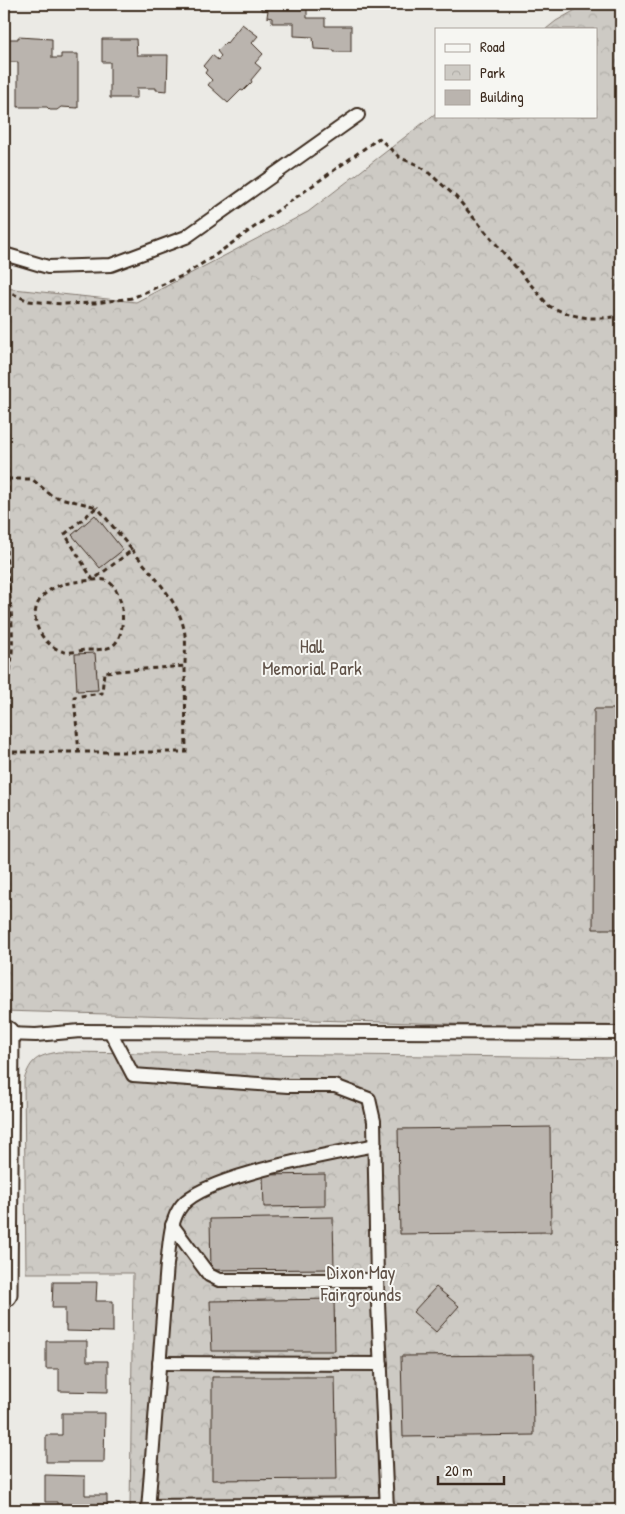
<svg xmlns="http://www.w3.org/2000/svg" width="625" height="1514" font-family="'Patrick Hand',sans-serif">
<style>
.park{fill:url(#park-crowns);stroke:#847a71}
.building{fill:#bab4ae;stroke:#3b2a1e}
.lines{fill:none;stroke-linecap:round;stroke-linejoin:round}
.lane-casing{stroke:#3b2a1e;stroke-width:16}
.street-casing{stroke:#3b2a1e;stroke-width:29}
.path{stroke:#3b2a1e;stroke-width:3;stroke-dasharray:5 4;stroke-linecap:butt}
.lane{stroke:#f6f6f2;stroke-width:12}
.street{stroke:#f6f6f2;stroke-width:25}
.labels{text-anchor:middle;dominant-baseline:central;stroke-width:4;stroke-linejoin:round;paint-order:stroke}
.park-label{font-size:19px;fill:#605248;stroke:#f6f6f2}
</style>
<defs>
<pattern id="park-crowns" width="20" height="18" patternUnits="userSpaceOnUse" patternTransform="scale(1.25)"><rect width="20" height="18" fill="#cdcac4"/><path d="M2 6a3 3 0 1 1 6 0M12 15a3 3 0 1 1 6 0" fill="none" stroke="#b1aea8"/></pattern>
</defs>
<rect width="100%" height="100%" fill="#ebeae5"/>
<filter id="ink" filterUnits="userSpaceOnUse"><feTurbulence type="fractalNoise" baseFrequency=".02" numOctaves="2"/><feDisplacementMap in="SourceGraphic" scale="10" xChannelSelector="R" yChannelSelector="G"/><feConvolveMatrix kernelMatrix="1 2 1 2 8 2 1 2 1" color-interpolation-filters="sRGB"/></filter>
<g filter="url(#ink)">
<g class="park">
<polygon points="586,4 621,4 621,1029 4,1011 4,288 136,302 308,212 436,113 436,116 596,116 596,29 546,29 556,21"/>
<path d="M58 1052 621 1058V1510H130L133 1273H26L24 1080C31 1059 37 1056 58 1052Z"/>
</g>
<g class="building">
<polygon points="261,4 307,4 307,18 325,18 325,26 351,26 351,52 334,52 334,50 314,49 313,37 294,36 294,23 272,23 272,18 267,17 268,10 261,10"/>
<polygon points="242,24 258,36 252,43 263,54 255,63 261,68 251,80 252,82 243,91 241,90 228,103 208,85 212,80 205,73 207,70 203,66 212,55 218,60 221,56 217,51 226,42 227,43"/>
<polygon points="18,37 52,39 52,58 61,58 61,54 78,54 78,108 61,107 57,110 50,110 47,107 18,107 18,62 7,62 7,39 18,39"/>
<polygon points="102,39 136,39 137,55 168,55 167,91 156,90 156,88 137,88 137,98 110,98 110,62 102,62"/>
<polygon points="95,515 123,550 100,568 72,535"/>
<polygon points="95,653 98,690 77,691 75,654"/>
<polygon points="594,709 621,709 621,929 593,929"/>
<polygon points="550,1127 551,1232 400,1234 398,1129"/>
<polygon points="325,1174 325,1206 264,1207 263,1175"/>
<polygon points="333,1217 334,1269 211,1270 210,1219"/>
<polygon points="53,1282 97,1282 96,1301 113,1301 113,1332 66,1331 66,1325 65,1325 65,1308 52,1308"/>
<polygon points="436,1287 459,1306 436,1332 413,1312"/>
<polygon points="334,1299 335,1351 212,1351 210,1301"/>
<polygon points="46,1341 87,1341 87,1361 108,1361 108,1392 59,1391 59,1369 46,1369"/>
<polygon points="533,1355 534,1435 403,1437 401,1356"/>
<polygon points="212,1377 335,1377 337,1479 212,1480"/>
<polygon points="62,1413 105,1413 104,1462 46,1462 46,1435 62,1435"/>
<polygon points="45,1475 85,1476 85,1495 107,1495 107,1510 57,1510 57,1502 45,1502"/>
</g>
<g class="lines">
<defs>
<g id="lane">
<polyline points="4,254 48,267 111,265 186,237 358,115"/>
<polyline points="110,1031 133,1075 288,1086 335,1086 369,1099 374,1121 377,1280 387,1510"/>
<polyline points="6,1034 36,1035 80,1031 621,1033"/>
<polyline points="172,1225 209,1275 219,1280 377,1280"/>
<polyline points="159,1363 381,1364"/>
<polyline points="148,1506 387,1504"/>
<path d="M148 1510 167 1264C170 1245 169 1221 182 1205 206 1175 334 1154 375 1145"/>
</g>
<polyline id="street" points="4,1034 6,1034 4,1294"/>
</defs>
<use href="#lane" class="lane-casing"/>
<use href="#street" class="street-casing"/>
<g class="path">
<path d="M4 290 29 301 62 304 95 303 132 298 184 275 214 256 379 138 400 158 416 164 429 173 456 197 549 306C577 319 591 320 621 316"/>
<polyline points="4,305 4,319"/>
<path d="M4 451C12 472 6 522 6 546 7 592 21 650 4 693"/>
<path d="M7 479H32L52 496 97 507 65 534 93 580C77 582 58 582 46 593 23 612 40 646 65 652 71 653 79 651 84 650 93 650 103 650 111 647 129 637 125 586 105 580 102 579 96 580 93 580L132 550 97 507"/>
<polyline points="4,752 186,752 185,666"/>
<path d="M79 753 74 697 102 693 104 672 185 666C185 656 186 645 185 635 181 602 152 575 132 550"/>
</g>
<use href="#lane" class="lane"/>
<use href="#street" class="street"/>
</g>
</g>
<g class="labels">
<g class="park-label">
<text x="312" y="646">Hall<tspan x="312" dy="22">Memorial Park</tspan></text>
<text x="361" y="1272">Dixon May<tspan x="361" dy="22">Fairgrounds</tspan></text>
</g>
</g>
<rect width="625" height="1514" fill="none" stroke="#f6f6f2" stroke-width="20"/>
<rect x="10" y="10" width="605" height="1494" fill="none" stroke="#3b2a1e" stroke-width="2" filter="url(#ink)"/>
<rect x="435" y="28" width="162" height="90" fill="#f6f6f2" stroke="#aba49d"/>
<rect x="445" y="44" width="25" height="8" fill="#f6f6f2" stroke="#aba49d"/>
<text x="480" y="52" font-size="15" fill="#3b2a1e">Road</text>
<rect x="445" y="65" width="25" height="15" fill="url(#park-crowns)" stroke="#aba49d"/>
<text x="480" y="78" font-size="15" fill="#3b2a1e">Park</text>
<rect x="445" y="90" width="25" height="15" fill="#bab4ae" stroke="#aba49d"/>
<text x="480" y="102" font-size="15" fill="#3b2a1e">Building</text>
<path d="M438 1476v8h66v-8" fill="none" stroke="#3b2a1e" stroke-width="2.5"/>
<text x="445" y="1476" font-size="15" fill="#3b2a1e" stroke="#f6f6f2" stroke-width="4" paint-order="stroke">20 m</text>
</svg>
